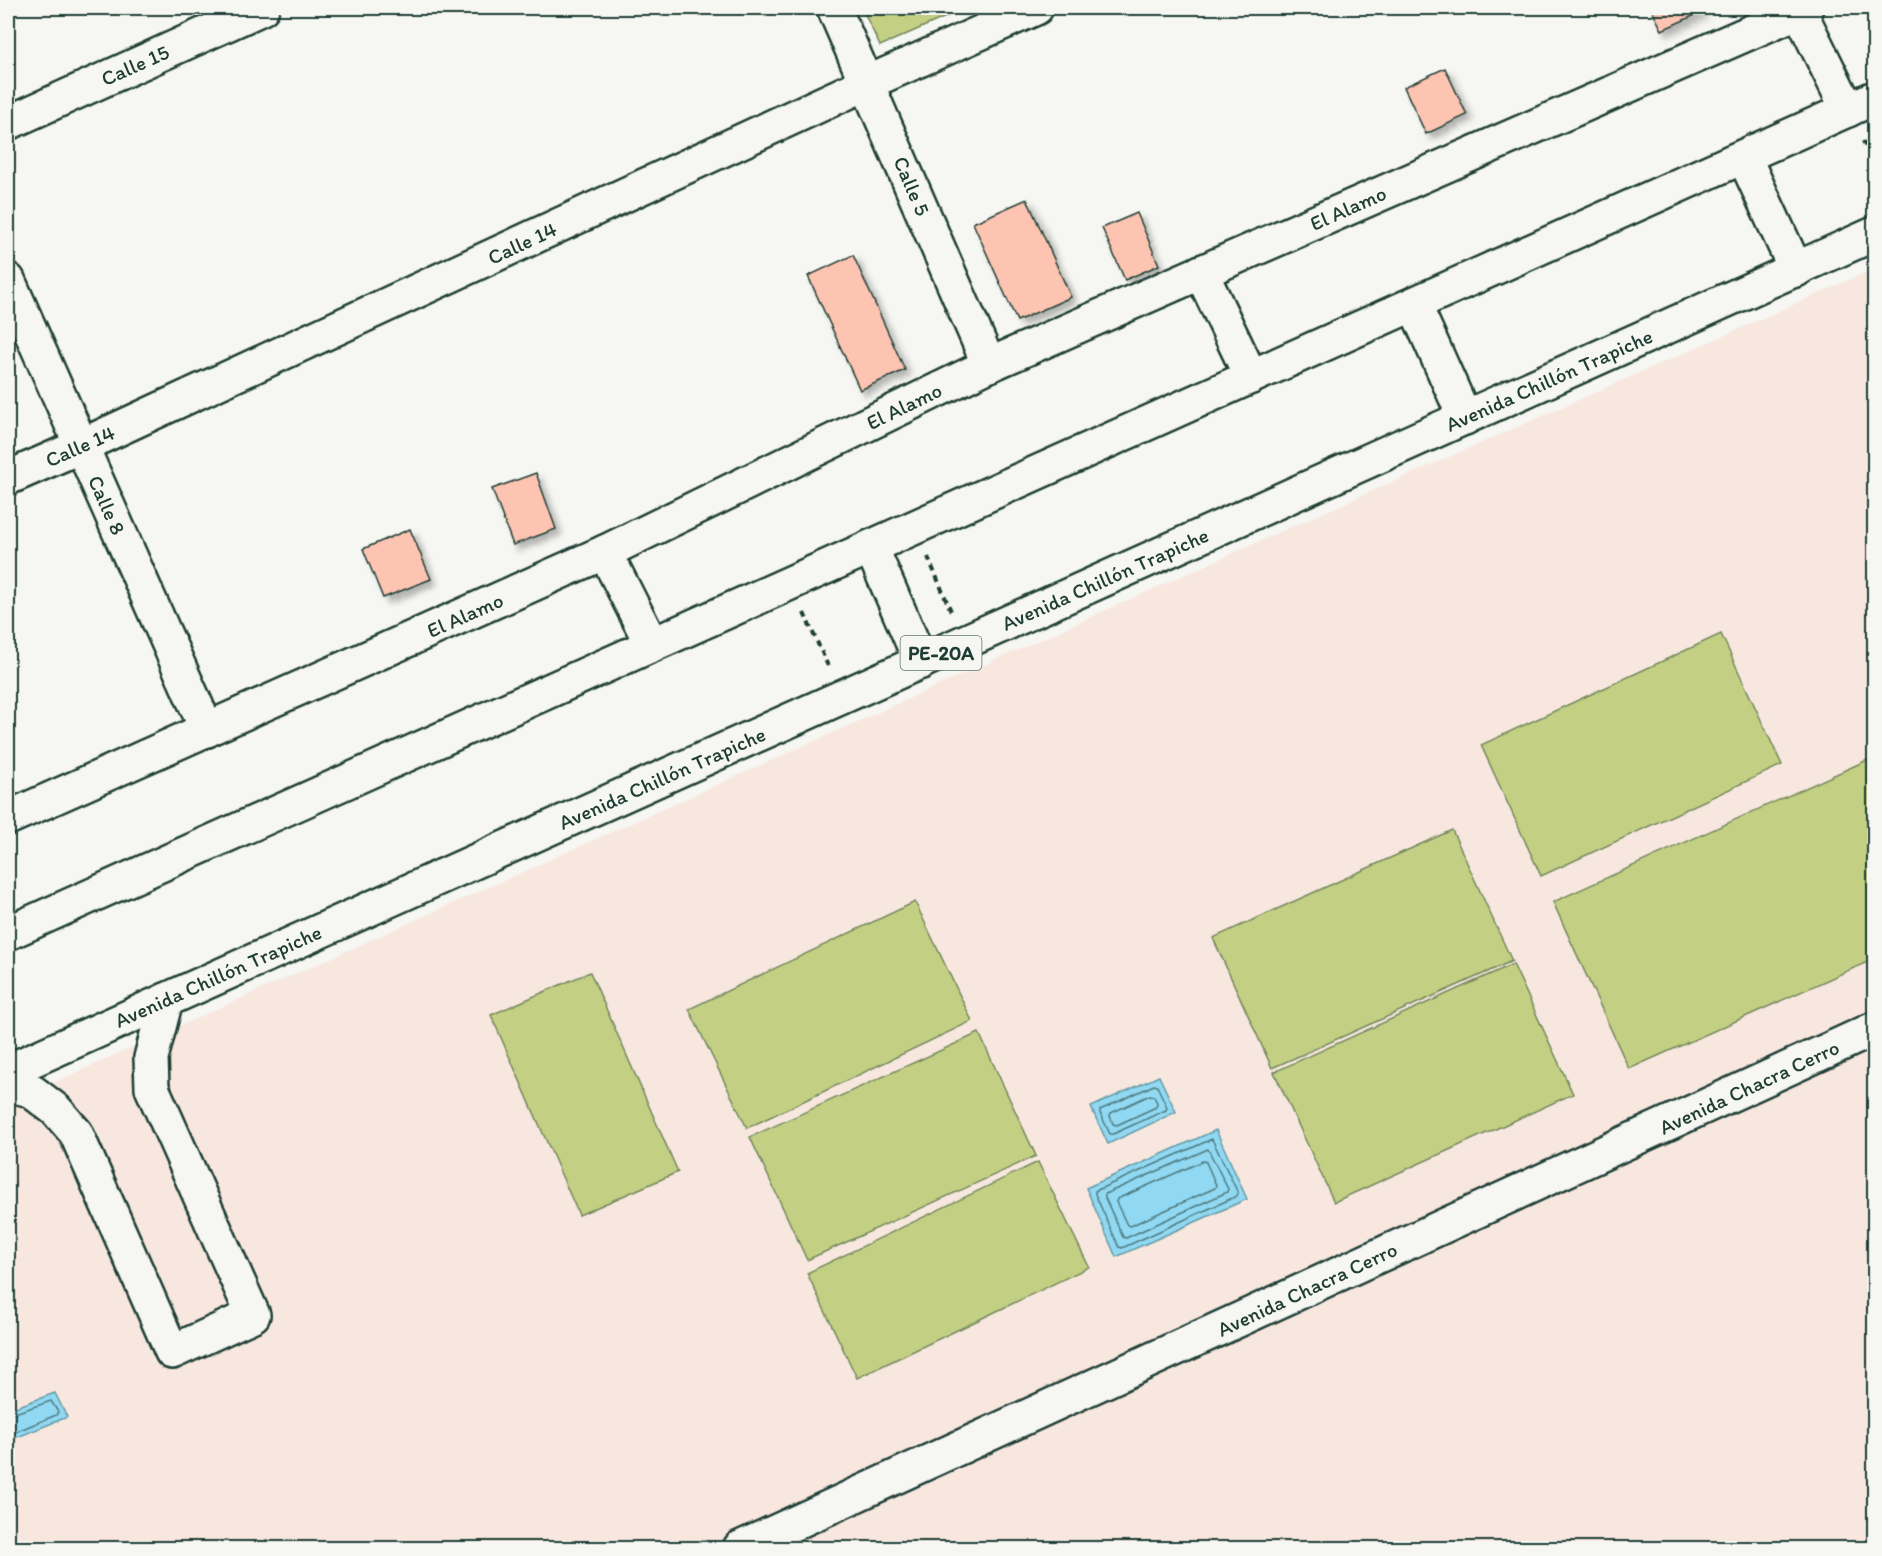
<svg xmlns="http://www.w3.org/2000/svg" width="1882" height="1556" font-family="Itim,sans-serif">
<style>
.built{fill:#f8e7de}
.green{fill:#c3d084;stroke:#71865c;stroke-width:1.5}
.water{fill:#91d8f2;stroke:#639aa6;stroke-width:1.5}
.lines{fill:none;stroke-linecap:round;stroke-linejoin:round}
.shore{stroke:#4d7b80;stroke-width:1.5}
.building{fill:#fdc4b1;stroke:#1f3d34;stroke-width:1.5;filter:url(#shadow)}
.minor-casing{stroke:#1f3d34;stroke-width:38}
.major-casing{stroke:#1f3d34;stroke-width:38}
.path{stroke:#1f3d34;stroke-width:4;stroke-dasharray:6 4.5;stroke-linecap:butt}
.minor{stroke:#f6f6f2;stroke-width:33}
.major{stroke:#f6f6f2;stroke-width:33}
.labels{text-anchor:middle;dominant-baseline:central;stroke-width:6;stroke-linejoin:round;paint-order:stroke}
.shield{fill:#f6f6f2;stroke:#60746d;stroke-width:1.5}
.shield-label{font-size:20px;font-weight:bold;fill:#1f3d34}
.street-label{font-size:21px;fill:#1f3d34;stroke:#f6f6f2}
</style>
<defs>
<filter id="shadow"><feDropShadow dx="5.5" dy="5.5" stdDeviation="3" flood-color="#0004"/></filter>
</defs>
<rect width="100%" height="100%" fill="#f6f6f2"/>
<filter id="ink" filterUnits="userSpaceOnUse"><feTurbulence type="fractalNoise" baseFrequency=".0167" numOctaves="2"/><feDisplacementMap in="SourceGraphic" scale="12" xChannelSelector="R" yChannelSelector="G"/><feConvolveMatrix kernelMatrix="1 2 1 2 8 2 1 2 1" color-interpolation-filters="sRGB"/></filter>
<g filter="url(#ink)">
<polygon class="built" points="1874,269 1874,1548 8,1548 8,1103 1300,523"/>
<g class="green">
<polygon points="862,8 966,8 880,46"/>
<polygon points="1721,634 1782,765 1541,876 1481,745"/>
<polygon points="1874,757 1874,959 1629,1069 1553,902"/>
<polygon points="1452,830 1512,961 1272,1068 1213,938"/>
<polygon points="915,902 972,1021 747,1128 689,1009"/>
<polygon points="1513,964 1573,1094 1334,1202 1274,1072"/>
<polygon points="590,972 678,1172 579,1215 491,1015"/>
<polygon points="979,1033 1036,1156 807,1260 750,1137"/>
<polygon points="1038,1162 1089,1267 857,1378 807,1273"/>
</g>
<g class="water">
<polygon points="1159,1076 1176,1112 1108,1144 1091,1107"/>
<polygon points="1216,1130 1247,1199 1116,1257 1086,1188"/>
<polygon points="55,1393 67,1417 8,1441 8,1405 10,1409"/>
</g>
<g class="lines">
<g class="shore">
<polygon points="1154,1085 1157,1086 1167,1107 1166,1110 1113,1134 1110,1134 1100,1113 1100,1110"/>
<polygon points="1150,1095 1154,1096 1157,1103 1156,1107 1117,1125 1113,1124 1110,1116 1111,1113"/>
<polygon points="1212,1139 1238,1193 1237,1196 1122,1248 1119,1247 1095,1194 1095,1191"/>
<polygon points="1208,1149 1228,1189 1227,1192 1126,1238 1123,1237 1105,1198 1105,1194"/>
<polygon points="1203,1161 1206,1162 1216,1185 1215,1188 1130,1226 1127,1225 1116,1202 1117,1199"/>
<polyline points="8,1414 12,1414 51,1401 58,1412 56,1415 8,1435"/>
</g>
</g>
<g class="building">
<polygon points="1651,8 1699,8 1702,12 1662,30"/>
<polygon points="1445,68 1467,115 1426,134 1404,87"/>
<polygon points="1027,199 1071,297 1017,321 973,223"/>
<polygon points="1137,213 1159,265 1125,280 1102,228"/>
<polygon points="853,255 905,370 860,390 808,276"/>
<polygon points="536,473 556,529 513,545 492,489"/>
<polygon points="410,529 431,579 383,598 363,549"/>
</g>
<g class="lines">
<defs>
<g id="minor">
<polyline points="834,8 989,365"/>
<polyline points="1798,8 1848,110"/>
<polyline points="8,123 262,8"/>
<polyline points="8,280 207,730"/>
<polyline points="8,478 81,446 867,83 1036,8"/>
<polyline points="8,818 605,552 989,365 1806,8"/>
<polyline points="8,1084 30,1090 56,1110 76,1133 172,1352 253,1315 152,1088 151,1058 166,1000"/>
<polyline points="740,1548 1874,1029"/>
</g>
<g id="major">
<polyline points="1744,157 1796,270"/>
<polyline points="1201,272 1251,377"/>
<polyline points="1414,304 1465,418"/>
<polyline points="871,547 921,662"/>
<polyline points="605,552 652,645"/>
<polyline points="8,933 1874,98"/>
<polyline points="8,1071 1874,234"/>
</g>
</defs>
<use href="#minor" class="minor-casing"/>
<use href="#major" class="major-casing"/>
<g class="path">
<polyline points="1863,141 1874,164"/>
<polyline points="928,557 951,611"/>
<polyline points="804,613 828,666"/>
</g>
<use href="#minor" class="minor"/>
<use href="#major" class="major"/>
</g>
</g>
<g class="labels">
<rect class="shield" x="900.5" y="636" width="81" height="34" rx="4.5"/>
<g class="shield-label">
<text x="941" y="653">PE-20A</text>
</g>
<g class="street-label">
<text transform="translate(135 65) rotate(-24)">Calle 15</text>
<text transform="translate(912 186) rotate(67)">Calle 5</text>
<text transform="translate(1348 208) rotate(-24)">El Alamo</text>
<text transform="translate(522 243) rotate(-25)">Calle 14</text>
<text transform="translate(1549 380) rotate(-24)">Avenida Chillón Trapiche</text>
<text transform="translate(904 406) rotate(-26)">El Alamo</text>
<text transform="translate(80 446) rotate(-24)">Calle 14</text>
<text transform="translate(107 505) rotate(66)">Calle 8</text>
<text transform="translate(1105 579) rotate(-24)">Avenida Chillón Trapiche</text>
<text transform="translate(465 615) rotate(-24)">El Alamo</text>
<text transform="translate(662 778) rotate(-24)">Avenida Chillón Trapiche</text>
<text transform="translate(218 976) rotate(-24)">Avenida Chillón Trapiche</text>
<text transform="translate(1749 1087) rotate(-25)">Avenida Chacra Cerro</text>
<text transform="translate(1307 1289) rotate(-25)">Avenida Chacra Cerro</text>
</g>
</g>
<rect width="1882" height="1556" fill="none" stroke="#f6f6f2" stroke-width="30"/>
<rect x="15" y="15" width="1852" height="1526" fill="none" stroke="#1f3d34" stroke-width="2" filter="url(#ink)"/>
</svg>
